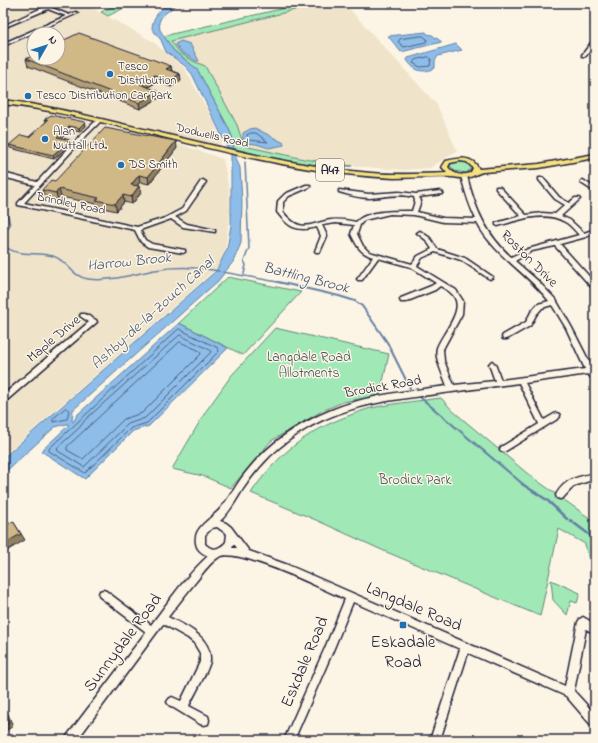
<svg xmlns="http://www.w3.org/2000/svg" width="598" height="743" font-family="'Indie Flower',sans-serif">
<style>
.built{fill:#efe3c9;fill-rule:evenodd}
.green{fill:#a0e8b6;stroke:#618578}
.water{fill:#8dbde8;stroke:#627fa3}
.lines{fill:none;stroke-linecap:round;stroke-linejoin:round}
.shore{stroke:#4d6080;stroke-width:1}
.stream-far2{stroke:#627fa3;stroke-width:1.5}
.stream-far1{stroke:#627fa3;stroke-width:2}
.stream{stroke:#627fa3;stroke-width:2.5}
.minor-casing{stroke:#22223b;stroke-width:3}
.major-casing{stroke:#22223b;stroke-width:3}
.minor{fill:#fcf5e5;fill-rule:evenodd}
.major{fill:#f7e281;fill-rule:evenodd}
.wall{fill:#b39e74;stroke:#22223b}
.shaded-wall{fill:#92815e;stroke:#22223b}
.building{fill:#d0b887;stroke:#22223b}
.poi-dot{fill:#1f6fb2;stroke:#fcf5e5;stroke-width:1.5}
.labels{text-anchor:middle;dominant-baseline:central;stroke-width:3;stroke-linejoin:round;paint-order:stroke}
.far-poi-label{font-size:12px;fill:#22223b;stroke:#fcf5e5;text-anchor:start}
.far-street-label{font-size:12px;fill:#22223b;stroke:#fcf5e5}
.shield{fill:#fcf5e5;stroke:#63616e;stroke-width:1}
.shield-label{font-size:13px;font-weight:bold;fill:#22223b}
.street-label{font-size:14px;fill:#22223b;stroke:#fcf5e5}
.park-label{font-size:14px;fill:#42545a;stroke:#fcf5e5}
.water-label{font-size:15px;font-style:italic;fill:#475878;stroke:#fcf5e5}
.near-street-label{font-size:17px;fill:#22223b;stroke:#fcf5e5}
.near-poi-label{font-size:17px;fill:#22223b;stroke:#fcf5e5}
</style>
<rect width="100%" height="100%" fill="#fcf5e5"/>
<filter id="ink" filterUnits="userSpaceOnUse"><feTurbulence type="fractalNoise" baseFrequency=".025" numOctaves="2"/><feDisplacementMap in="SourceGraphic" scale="8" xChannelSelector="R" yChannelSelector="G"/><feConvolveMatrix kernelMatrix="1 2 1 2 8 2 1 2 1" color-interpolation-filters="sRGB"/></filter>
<g filter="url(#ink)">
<g class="built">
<path d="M3 3H83L152 41 185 69 213 120 222 142 218 145 22 101 3 98ZM34 34H58V58H34Z"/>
<polygon points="323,3 344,3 437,105 457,151 430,168 403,170 352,166 304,159 244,146 237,125 205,67 193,61 180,53 171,40"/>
<polygon points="3,107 25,109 101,125 173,142 223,159 229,189 230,211 225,250 216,269 3,456"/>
</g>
<g class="green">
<polygon points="121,3 134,3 108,16 101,12"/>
<path d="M307 3H323L171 41 180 53 193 61 205 66 237 125 244 146 304 159 352 166C316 168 268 158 233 148L234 141 228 127 197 69 174 51 164 37 163 36Z"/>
<polygon points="456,160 467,162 472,168 466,173 454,171 450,165"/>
<polygon points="228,277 301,292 243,355 179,323"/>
<polygon points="275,328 389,354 380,395 343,402 322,411 271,441 231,488 203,476 172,469 206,411 231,376"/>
<path d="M441 398 453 411 528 474 595 522V563L589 560 585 544 559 529 540 616 384 551 316 520 251 493C277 455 305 432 348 416 356 413 363 410 371 408 394 403 418 401 441 398Z"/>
<polygon points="551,580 580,593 577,603 571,601 567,615 553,600"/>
</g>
<g class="water">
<path d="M169 3H178L162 16 159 22 160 30 174 51 197 69 228 127 234 141 233 148 235 155 240 168 242 201 241 243 233 262 218 281 73 410 72 421 73 422 78 414 179 323 228 348 149 426 133 431 85 479 41 451 69 425 67 424 55 427 3 474V458L216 271 227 249 231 225V155L192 74 185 66 166 52 161 40 152 29C152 17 160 10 169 3Z"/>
<polygon points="426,32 427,34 432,35 442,42 401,52 388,36"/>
<polygon points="181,41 190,44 199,61 196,61 181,52 175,44"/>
<path d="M456 44 462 50 438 56 435 61V68C423 74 414 71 407 60L408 58Z"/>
<polygon points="255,128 284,143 284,145 269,148 256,144 246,143 243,141 243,133 250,129"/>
</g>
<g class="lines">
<g class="shore">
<polygon points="423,36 427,39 426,42 404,47 398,42 400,39"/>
<polygon points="429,57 431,59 430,66 420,67 413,63 415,60"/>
<polygon points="251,133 256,133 268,142 248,140 247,135"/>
<polygon points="179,329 218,348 219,351 147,423 131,428 85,473 49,451 49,449"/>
<polygon points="180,335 210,350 211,352 145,418 128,424 84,467 58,451 57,448 80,427 85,420"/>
<polygon points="180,342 200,351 201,354 142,413 124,419 83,459 67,450 67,447"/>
<polygon points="66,408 69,410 67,419 53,422 53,419"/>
</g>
<g class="stream-far2">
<polyline points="3,209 8,217 10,225 3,234"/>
<path d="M3 245C18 258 35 251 53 256 67 260 72 277 88 279 110 282 133 274 155 270 176 266 197 267 219 271"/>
<polyline points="223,272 283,283"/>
<polyline points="244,274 246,265 244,261 249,248 245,162"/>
</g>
<g class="stream-far1">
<polyline points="278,282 339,296 355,301 362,306 387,342 410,388"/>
<polyline points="421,398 524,485"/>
</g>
<g class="stream">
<polyline points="522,484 547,500 567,519"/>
<polyline points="570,520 595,539"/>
</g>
<defs>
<g id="minor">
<polygon points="35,3 40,3 69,15 76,12 78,13 6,45 4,45 4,43 66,16 48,9 3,28 3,26 44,7"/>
<polygon points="592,23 595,23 595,26 592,25"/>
<polygon points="594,39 595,39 595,43 586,56 582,56 582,55"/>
<polygon points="7,101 11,102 3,109 3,105"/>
<polygon points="98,119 102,120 83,139 24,203 137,227 165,218 182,209 201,181 203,180 206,182 186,211 175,217 187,224 215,230 215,232 183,227 171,219 140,230 145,240 152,244 185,250 185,252 183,253 148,247 141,242 135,230 18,205 18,203 35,185 3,177 3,173 37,182 79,137"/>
<path d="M464 174 467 176C475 209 486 234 511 257L528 249 579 235C575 231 571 225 565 222 545 210 519 220 498 226L496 225V223L521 216 496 189V187H500L526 215 542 213 555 214 565 205 555 199 539 180V178H543L559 197 569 203 575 198H579L580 199 561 216 570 220 584 233 595 229V233L586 237 560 244 595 283V289H593L555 246 532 251 515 261 538 281 556 300 572 328 595 373V381L593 380 588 374 525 383 544 420 556 413 559 414 560 416 559 418 504 452 501 451 500 449 501 447 539 424 519 383C497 386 474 389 452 392 383 401 324 405 270 456 260 466 251 477 243 489 236 500 230 512 220 521L226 523 231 527 249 551 288 565 565 686 578 622 580 619 583 617 595 624V634L586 629 574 691 595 714V726L591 725 566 696 468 653 440 740H430L460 649 353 602 332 653 294 740H284L325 648 345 599C325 590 236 546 219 557 211 562 204 571 198 579 188 591 178 604 168 617 186 626 212 637 210 661 209 669 193 697 189 706L208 716 209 720 208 724 204 725 200 724 169 705 167 702 169 699 172 697 181 701 200 662V653L194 643 188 638 163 624 77 740H66L67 736 146 632 100 597 99 594 100 591 103 590 106 591 151 625C169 601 186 576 208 556 202 553 197 550 196 543 193 527 212 519 221 508 230 497 237 483 247 471 268 444 298 424 329 411 366 395 408 391 447 386 444 376 434 358 437 348 442 333 468 308 451 293 448 290 444 288 440 286L435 290 405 302H401L400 300 401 298 431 286 436 283 411 267 378 258 362 280H358L357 279 358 278 373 257C360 253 357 246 351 234L354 225 336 223 322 225 327 236 320 252H316L315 251 321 236 317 227C297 232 289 228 277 212L278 201 285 194 306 185H310V187L289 196 283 202V212C301 234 307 224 331 220 339 219 347 220 356 222 367 210 396 211 412 211L415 201 414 197C399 193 385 197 370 198 360 198 349 195 339 192V190L369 194 399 192 416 194 440 191 443 193 442 194 419 197 421 201 417 212 443 218 476 219C469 205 465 191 461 176ZM390 214 414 215 443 222 477 223C494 255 527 273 549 301L538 304 531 312 526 322 503 335 502 337 503 339H507L530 326 536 315 542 308 552 305 566 328 585 369 501 380 495 364 492 361 489 364 495 381 454 385 444 361 443 349 462 314 463 301 456 290 417 266 422 258 435 252 461 260 488 278 490 279 493 277 465 258 437 249 430 238 420 231 417 233 426 240 432 249 418 256 412 264 369 252 363 246 357 234 360 225 364 220ZM217 527 227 534 226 542C219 550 212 551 205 544V535L212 528ZM234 544 237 548H232Z"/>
<polygon points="583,180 595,188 595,192 581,183 581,181"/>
<polygon points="81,314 85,314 96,320 97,322 6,401 3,402 3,395 89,322 80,316"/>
<path d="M595 473V479L574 486 563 498 560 499 557 498 556 495C565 478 579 477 595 473Z"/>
</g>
<path id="major" d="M3 100C52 106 100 119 148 130 222 148 296 166 371 173 396 175 422 174 447 173L442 167 446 161C459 158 472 155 479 169L539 164 595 154V158L539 168 483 172C477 173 473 177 466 178 461 179 457 177 452 177 432 176 413 178 394 178 304 174 217 150 130 129 88 119 46 109 3 104ZM460 161 467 162 473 168 471 172C463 177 454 175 448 167L450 163Z"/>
</defs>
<use href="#minor" class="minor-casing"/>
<use href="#major" class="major-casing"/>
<use href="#minor" class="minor"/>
<use href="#major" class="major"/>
</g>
<g class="wall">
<polygon points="26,59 171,66 172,71 180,74 181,81 171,87 157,82 148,87 159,98 140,109 28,66"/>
<polygon points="45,119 85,122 86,126 80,132 70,130 61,138 70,140 71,144 54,159 10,148 9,145 29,137 46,122"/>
<polygon points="177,148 149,184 140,182 137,186 141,193 132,204 124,202 117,211 98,207 97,204 61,197 58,200 45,197 42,190 55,181"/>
</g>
<g class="shaded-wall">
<polygon points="171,66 172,73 166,69"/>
<polygon points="180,74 181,81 171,87 170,80"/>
<polygon points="155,75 157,82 141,91 140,84"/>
<polygon points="158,91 159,98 140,109 139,103"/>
<polygon points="85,122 86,126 80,132 79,128"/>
<polygon points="69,126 70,130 58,141 57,137"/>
<polygon points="70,140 71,144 54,159 53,155"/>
<polygon points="176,141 177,148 149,184 148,177"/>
<polygon points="139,175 140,182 132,192 131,185"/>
<polygon points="139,186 141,193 132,204 131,197"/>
<polygon points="59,189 61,197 58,200 56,193"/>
<polygon points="123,195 124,202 117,211 115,204"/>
<polygon points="13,521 25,540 3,553 3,544"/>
<polygon points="3,702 13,726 3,733"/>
</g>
<g class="building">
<polygon points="79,33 171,66 166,69 180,74 170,80 155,75 140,84 158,91 139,103 26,59 34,55 34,58 58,58 58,43"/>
<polygon points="51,115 85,122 79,128 69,126 57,137 70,140 53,155 9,145 21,135 29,137 48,120 45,119"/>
<polygon points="105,128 176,141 148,177 139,175 131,185 139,186 131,197 123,195 115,204 96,200 99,198 59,189 56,193 42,190 51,180 55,181"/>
<polygon points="13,521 21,534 3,544 3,527"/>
<polygon points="3,709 9,723 3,727"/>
</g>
</g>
<g class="poi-dot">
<circle cx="110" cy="74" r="4"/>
<circle cx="28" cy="96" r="4"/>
<circle cx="45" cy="139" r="4"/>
<circle cx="121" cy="165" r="4"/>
<rect x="399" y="621" width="8" height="8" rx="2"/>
</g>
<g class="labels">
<g class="far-poi-label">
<text x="118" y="67">Tesco<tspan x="118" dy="14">Distribution</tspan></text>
<text x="36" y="96">Tesco Distribution Car Park</text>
<text x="53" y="132">Alan<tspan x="53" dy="14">Nuttall Ltd.</tspan></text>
<text x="129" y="165">DS Smith</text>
</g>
<g class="far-street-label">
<text transform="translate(212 136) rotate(13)">Dodwells Road</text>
<text transform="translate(71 204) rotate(12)">Brindley Road</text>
</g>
<rect class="shield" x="316" y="159" width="28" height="22" rx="3"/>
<g class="shield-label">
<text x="330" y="170">A47</text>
</g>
<g class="street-label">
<text transform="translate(529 259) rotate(45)">Roston Drive</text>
<text transform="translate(54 339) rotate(-40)">Maple Drive</text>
<text transform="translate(383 387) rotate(-10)">Brodick Road</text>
</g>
<g class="park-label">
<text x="309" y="357">Langdale Road<tspan x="309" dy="16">Allotments</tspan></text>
<text x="415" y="480">Brodick Park</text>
</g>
<g class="water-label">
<text transform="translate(129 262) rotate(-6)">Harrow Brook</text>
<text transform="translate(306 278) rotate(14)">Battling Brook</text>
<text transform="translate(153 313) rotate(-42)">Ashby-de-la-Zouch Canal</text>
</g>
<g class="near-street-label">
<text transform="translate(414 607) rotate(23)">Langdale Road</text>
<text transform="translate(123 643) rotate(-53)">Sunnydale Road</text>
<text transform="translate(305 662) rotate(-67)">Eskdale Road</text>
</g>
<g class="near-poi-label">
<text x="403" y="642">Eskadale<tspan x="403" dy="20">Road</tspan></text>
</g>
</g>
<rect width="598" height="743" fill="none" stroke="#fcf5e5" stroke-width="16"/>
<rect x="8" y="8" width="582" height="727" fill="none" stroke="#22223b" stroke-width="1.5" filter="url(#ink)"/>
<g transform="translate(46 46) rotate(51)"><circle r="19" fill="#fcf5e5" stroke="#a5a1a1"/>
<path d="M0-3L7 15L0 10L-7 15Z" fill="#1f6fb2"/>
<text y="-6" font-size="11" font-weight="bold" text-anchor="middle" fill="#22223b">N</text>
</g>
</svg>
